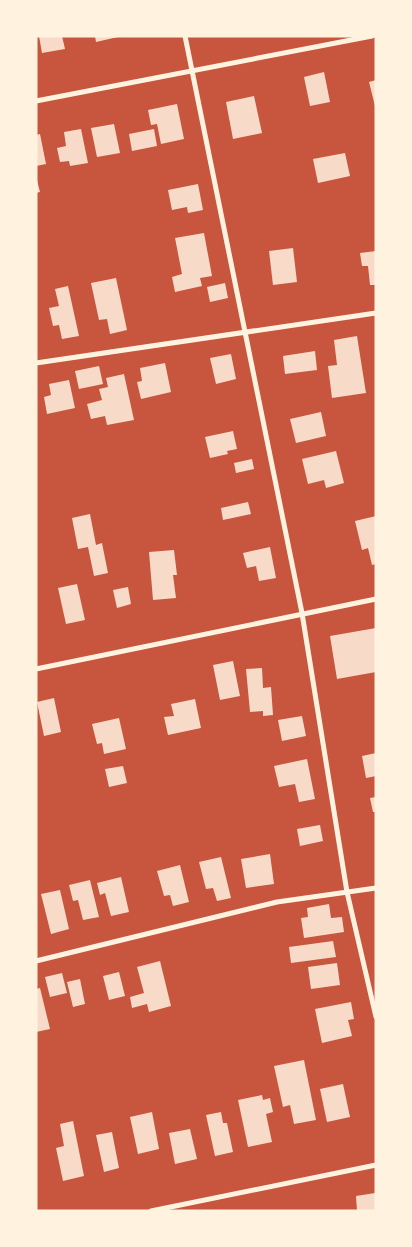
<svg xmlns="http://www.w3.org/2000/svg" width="412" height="1247" font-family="'Roboto Condensed',sans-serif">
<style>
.building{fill:#f7dbc8}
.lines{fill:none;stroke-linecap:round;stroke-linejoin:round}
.minor{stroke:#fff3e0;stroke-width:5}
</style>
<rect width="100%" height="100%" fill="#c8553d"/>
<g class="building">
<polygon points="39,36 62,36 65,49 42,53"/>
<polygon points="95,36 118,36 118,37 96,42"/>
<polygon points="324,72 330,102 310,106 304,77"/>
<polygon points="376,80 376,106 375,106 369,82"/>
<polygon points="254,96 262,133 233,139 226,102"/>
<polygon points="177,104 184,139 161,144 157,124 151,125 148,110"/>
<polygon points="114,124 120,153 97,157 91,128"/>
<polygon points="81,129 88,163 70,166 69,161 60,162 57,148 66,146 64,132"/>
<polygon points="154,129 157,146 132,151 129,134"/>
<polygon points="40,134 46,164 36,166 36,135"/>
<polygon points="345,153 350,176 318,183 313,159"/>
<polygon points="36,176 40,192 36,193"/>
<polygon points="198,184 203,210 188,213 187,207 172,210 168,190"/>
<polygon points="204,233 212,276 200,278 202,286 175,292 172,277 182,274 175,238"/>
<polygon points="293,248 297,282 273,285 269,251"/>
<polygon points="376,251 376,285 370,285 368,266 362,266 360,253"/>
<polygon points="116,278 127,330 110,334 107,319 99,320 91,283"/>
<polygon points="225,283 228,298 210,302 207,287"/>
<polygon points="68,286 79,336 62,339 59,325 53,326 49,308 59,306 55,289"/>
<polygon points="357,336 366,393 332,398 328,366 337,365 334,340"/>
<polygon points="315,351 317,370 285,374 283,356"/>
<polygon points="231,354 236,379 216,384 210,358"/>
<polygon points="165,363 171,392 141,399 137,382 142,381 140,368"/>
<polygon points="99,366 103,384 79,389 75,371"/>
<polygon points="124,374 134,420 107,425 105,416 91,419 87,404 102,400 99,389 108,387 106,378"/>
<polygon points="69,380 75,408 47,414 44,397 51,395 49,384"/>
<polygon points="321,412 326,436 296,443 290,419"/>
<polygon points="233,431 237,449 227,451 228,454 210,458 205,437"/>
<polygon points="336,451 344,483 326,488 324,480 308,484 302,459"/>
<polygon points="252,459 254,469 236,473 234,463"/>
<polygon points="248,502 251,514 223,520 221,508"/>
<polygon points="90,514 96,545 102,543 108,573 94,576 88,547 78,549 72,518"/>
<polygon points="376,516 376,564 372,565 368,548 362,550 355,521"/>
<polygon points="270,547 276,578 259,581 256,566 247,568 243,553"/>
<polygon points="174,550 177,575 173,575 176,598 153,600 149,552"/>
<polygon points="77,584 85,620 66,624 58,588"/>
<polygon points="128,587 131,604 117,608 113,590"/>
<polygon points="376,628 376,672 337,679 330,636"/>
<polygon points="233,661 240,696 220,700 213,665"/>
<polygon points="262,668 263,688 271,687 273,715 263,716 263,711 250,712 246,669"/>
<polygon points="54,698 61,732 44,736 37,702"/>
<polygon points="195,699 201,728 168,735 164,717 174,716 171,704"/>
<polygon points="302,716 306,736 282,741 278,720"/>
<polygon points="119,718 126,749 104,754 102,743 97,744 92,724"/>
<polygon points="376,753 376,776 366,778 362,756"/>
<polygon points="307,759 315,799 299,802 295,784 279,787 274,766"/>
<polygon points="123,766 127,783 109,787 105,769"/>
<polygon points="376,797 376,812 373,812 370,798"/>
<polygon points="320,825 323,841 300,846 297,829"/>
<polygon points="270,854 274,884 246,888 241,859"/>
<polygon points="221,857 231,898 217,901 213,888 206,889 199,862"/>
<polygon points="180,865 189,902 173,906 170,895 164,896 157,871"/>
<polygon points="121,877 129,912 111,916 105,893 100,895 97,883"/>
<polygon points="90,880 99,917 83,920 78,900 73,901 69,885"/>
<polygon points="60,890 69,929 51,934 41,894"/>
<polygon points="329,904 331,918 342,917 344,932 304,938 301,918 308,917 307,908"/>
<polygon points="333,941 336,957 291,963 289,947"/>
<polygon points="160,961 171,1006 149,1012 147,1004 132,1008 130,997 144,993 137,967"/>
<polygon points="337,963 340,985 311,989 308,967"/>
<polygon points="119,972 125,996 109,1000 103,976"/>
<polygon points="62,973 67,993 50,997 45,977"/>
<polygon points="80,979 85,1004 73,1007 67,982"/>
<polygon points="40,988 50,1029 36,1032 36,989"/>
<polygon points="351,1002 354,1019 348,1020 352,1036 322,1043 315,1009"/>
<polygon points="304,1060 316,1120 294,1124 290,1105 283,1107 274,1066"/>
<polygon points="343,1084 350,1117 327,1122 320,1089"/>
<polygon points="262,1095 263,1100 270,1098 273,1112 266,1114 272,1142 248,1147 238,1100"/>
<polygon points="152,1112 159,1149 138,1154 130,1117"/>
<polygon points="221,1112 223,1123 227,1123 233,1152 215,1156 206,1115"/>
<polygon points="73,1121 84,1176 63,1181 56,1148 64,1146 60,1124"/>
<polygon points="190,1129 197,1159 175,1164 169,1133"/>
<polygon points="112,1132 119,1168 104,1172 96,1135"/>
<polygon points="375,1193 376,1211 357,1211 356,1196"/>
</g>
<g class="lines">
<g class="minor">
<polyline points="185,36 302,613 347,892 376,1017"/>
<polyline points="36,101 372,36"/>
<polyline points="36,363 376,313"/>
<polyline points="36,669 376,599"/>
<polyline points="36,961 277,902 376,888"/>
<polyline points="151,1211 376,1165"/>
</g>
</g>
<rect width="412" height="1247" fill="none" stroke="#fff3e0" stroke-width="75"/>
</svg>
